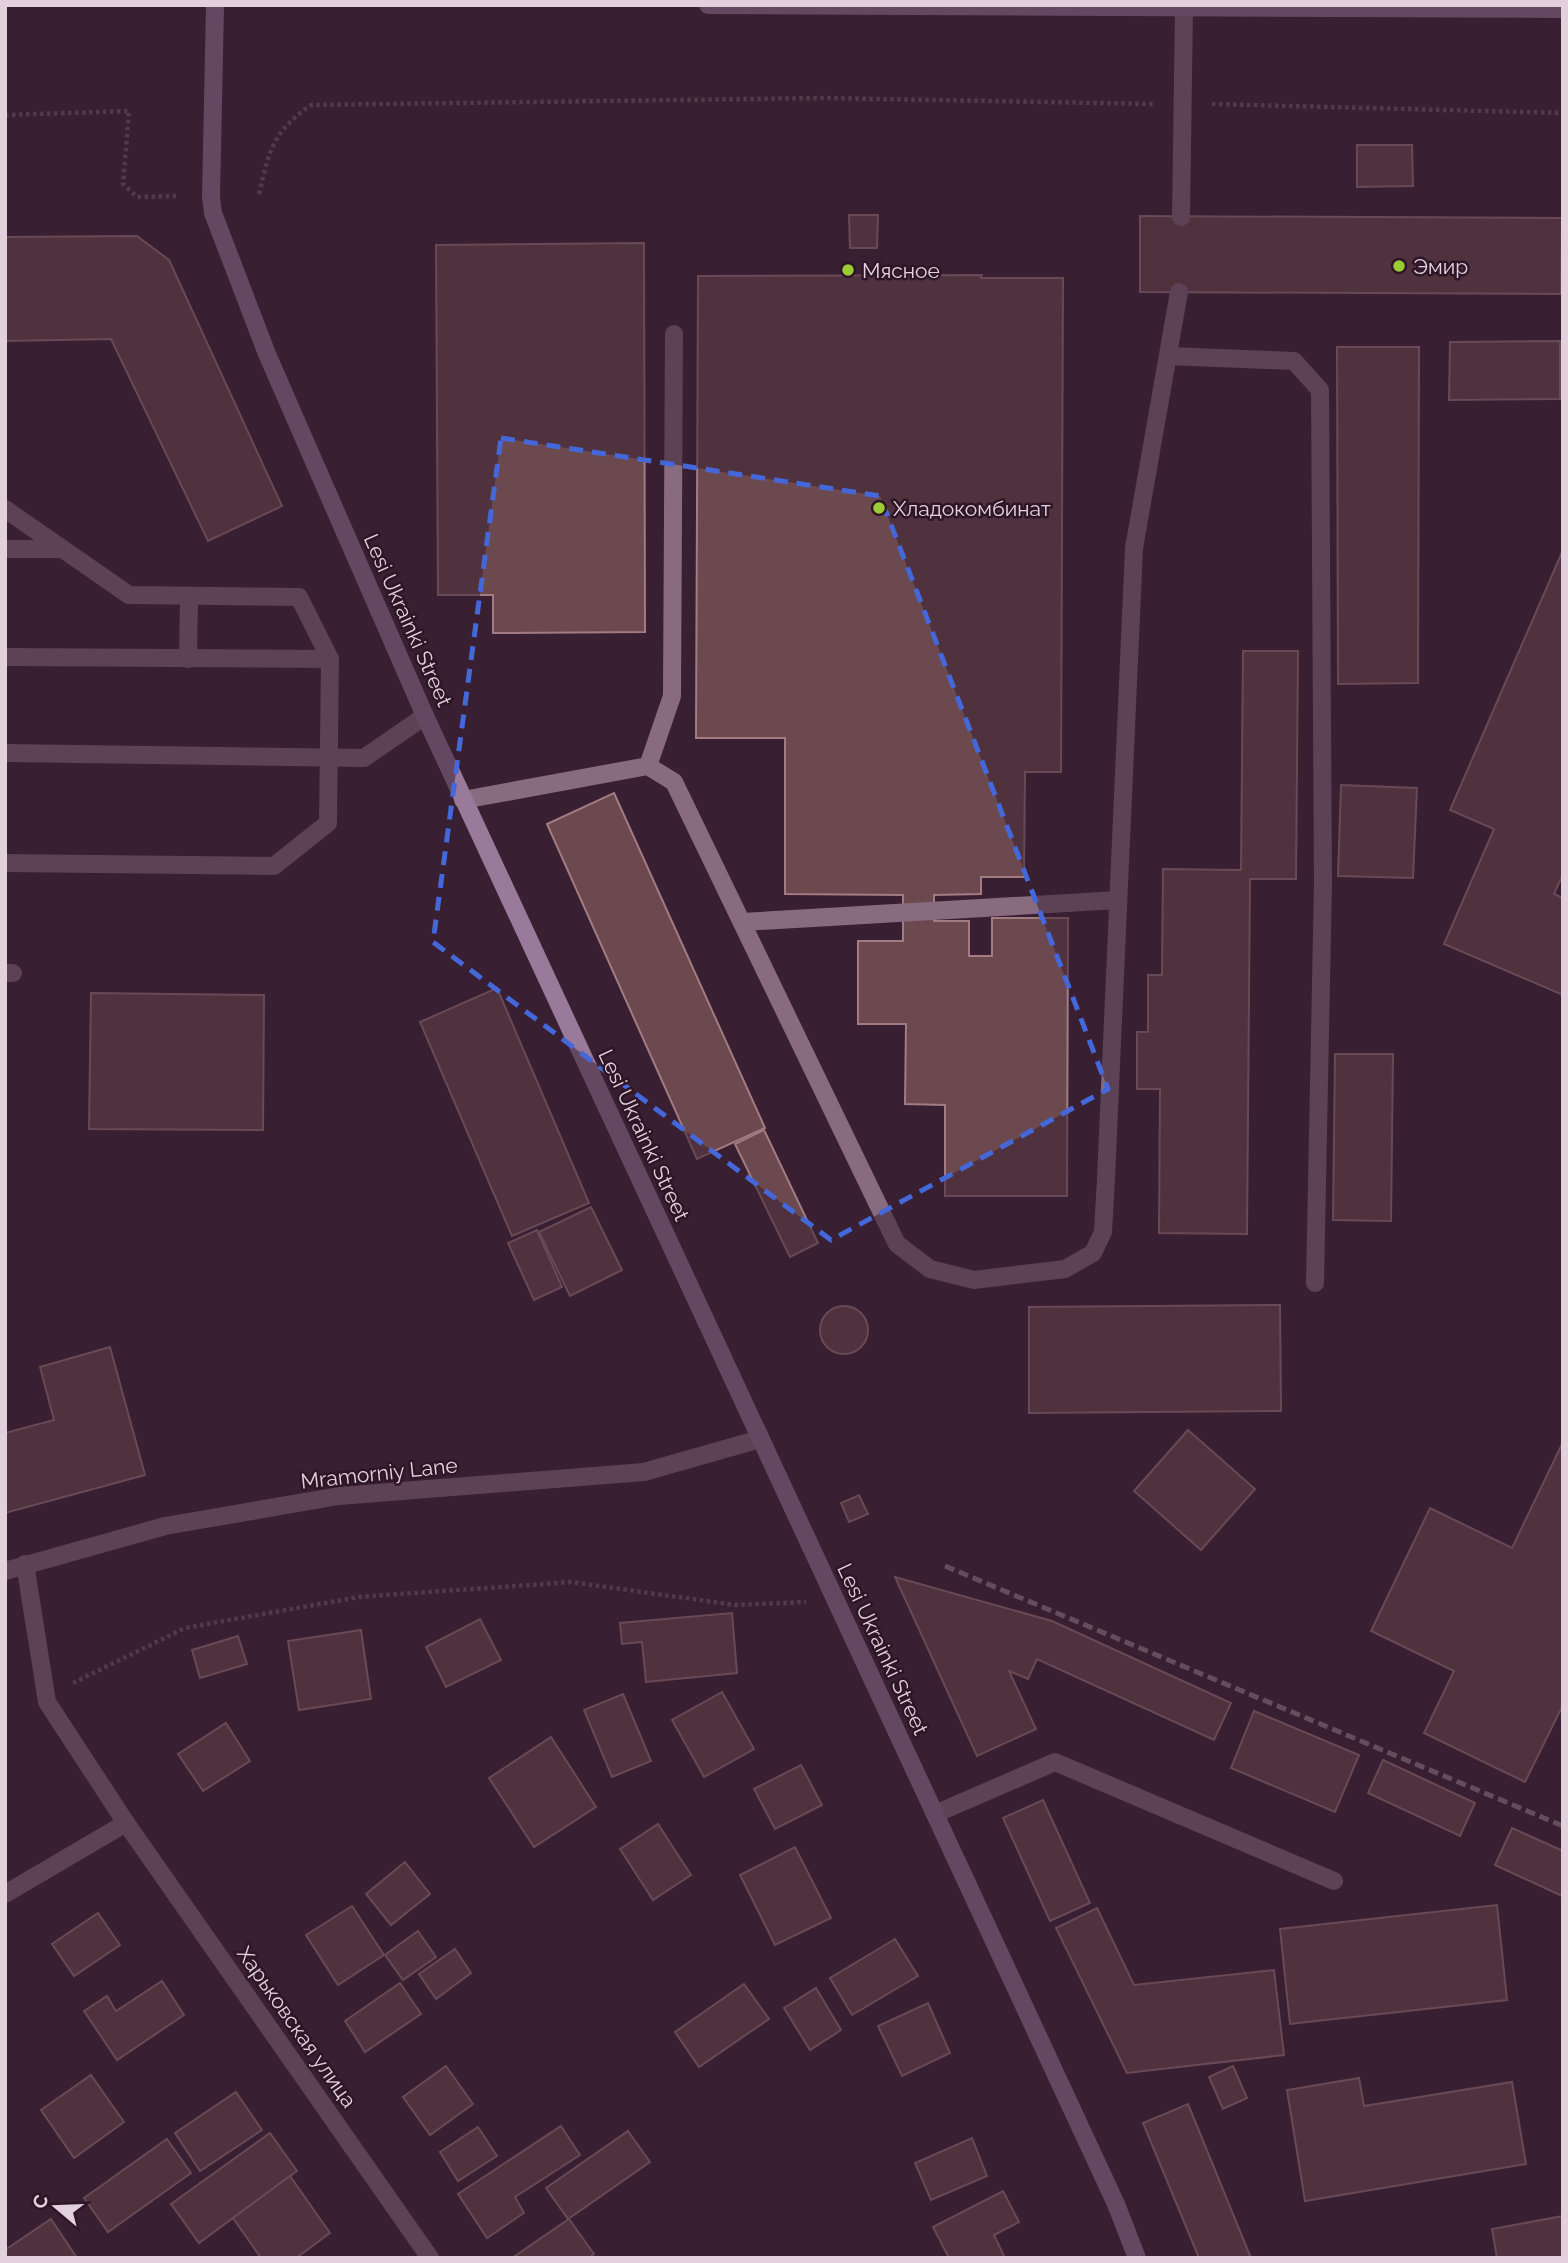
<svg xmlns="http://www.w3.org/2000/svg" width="1568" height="2263" font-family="Raleway,sans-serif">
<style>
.building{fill:#6c494f;stroke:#a27c82;stroke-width:2}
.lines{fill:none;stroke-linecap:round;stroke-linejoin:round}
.path{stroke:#715b6b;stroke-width:4.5;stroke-dasharray:3.5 3.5;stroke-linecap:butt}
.service{stroke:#896b7f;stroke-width:18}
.minor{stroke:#896b7f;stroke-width:18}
.tertiary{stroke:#896b7f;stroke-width:18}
.secondary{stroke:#997a9b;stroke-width:18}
.rail{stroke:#998593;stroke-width:5;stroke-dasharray:10 5;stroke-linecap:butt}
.marked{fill:none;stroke:#4468d9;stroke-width:5;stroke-dasharray:14 9;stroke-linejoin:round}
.poi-dot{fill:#9bcb33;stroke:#2e1627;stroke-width:2.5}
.labels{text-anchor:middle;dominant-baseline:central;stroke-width:5;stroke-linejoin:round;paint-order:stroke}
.poi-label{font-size:21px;fill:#e2d1dc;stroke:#2e1627;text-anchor:start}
.street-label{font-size:21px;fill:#e2d1dc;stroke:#2e1627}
</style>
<rect width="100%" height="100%" fill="#381f31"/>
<g class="building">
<polygon points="1357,145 1412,145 1413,186 1357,187"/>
<polygon points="849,215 878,215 877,248 850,248"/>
<polygon points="1140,216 1562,218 1561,294 1140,292"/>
<polygon points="137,236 169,260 282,506 208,541 111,339 5,341 5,237"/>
<polygon points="644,243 645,632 493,633 493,595 438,595 436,245"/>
<polygon points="982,275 981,278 1063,278 1061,772 1025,772 1024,877 981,877 981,894 934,895 934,921 969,921 969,956 992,956 992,918 1068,918 1067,1196 945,1196 945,1105 905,1104 906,1024 858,1024 858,941 903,941 903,895 785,894 785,738 696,738 698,276"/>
<polygon points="1560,341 1560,399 1449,400 1450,342"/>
<polygon points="1337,347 1419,347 1418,683 1338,684"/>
<polygon points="1563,550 1563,874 1554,894 1563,898 1563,995 1444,944 1494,829 1450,810"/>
<polygon points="1243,651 1298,651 1296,879 1250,879 1247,1234 1159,1233 1160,1089 1137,1089 1137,1032 1148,1032 1148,975 1162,975 1163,869 1241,870"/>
<polygon points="1341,785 1417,788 1413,878 1338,876"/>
<polygon points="614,793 765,1128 697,1159 547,824"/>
<polygon points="497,988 589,1203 512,1236 420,1022"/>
<polygon points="91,993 264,995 263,1130 89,1129"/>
<polygon points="1335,1054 1393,1054 1391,1221 1333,1220"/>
<polygon points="764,1130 818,1243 790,1257 735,1144"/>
<polygon points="591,1207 622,1270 570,1296 539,1232"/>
<polygon points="537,1230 562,1287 534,1300 508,1243"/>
<polygon points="1280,1305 1281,1411 1029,1413 1029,1307"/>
<circle cx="844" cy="1330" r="24"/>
<polygon points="110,1347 145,1475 5,1513 5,1433 54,1420 40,1367"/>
<polygon points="1188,1430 1255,1489 1201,1550 1134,1491"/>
<polygon points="1563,1442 1563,1705 1525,1782 1424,1733 1454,1671 1371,1631 1430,1508 1512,1548"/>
<polygon points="859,1495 868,1514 849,1522 841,1503"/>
<polygon points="895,1577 1052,1621 1231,1703 1214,1740 1037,1659 1028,1679 1009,1671 1036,1729 977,1756"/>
<polygon points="732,1613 737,1673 646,1682 642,1642 622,1644 620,1623"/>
<polygon points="480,1619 501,1660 446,1687 426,1647"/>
<polygon points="361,1630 371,1699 299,1710 288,1641"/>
<polygon points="238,1636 247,1664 200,1678 192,1650"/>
<polygon points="722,1692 754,1749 704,1777 672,1720"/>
<polygon points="623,1694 651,1761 612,1777 584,1710"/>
<polygon points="1254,1711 1359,1755 1335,1812 1231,1768"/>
<polygon points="226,1723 250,1761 203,1791 178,1754"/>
<polygon points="551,1737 596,1807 534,1847 489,1778"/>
<polygon points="1383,1760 1475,1803 1460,1836 1368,1793"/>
<polygon points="801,1765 822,1805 775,1829 754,1789"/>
<polygon points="1043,1800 1090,1903 1050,1921 1003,1818"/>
<polygon points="658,1824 691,1875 653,1900 620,1849"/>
<polygon points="1512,1828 1563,1851 1562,1896 1495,1865"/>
<polygon points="795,1847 831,1918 775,1945 740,1875"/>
<polygon points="405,1862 430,1894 391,1925 366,1894"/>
<polygon points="1497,1905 1507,2000 1290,2024 1280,1929"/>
<polygon points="352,1906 384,1955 338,1985 306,1935"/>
<polygon points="1097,1908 1134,1985 1274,1970 1284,2055 1127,2073 1056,1928"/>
<polygon points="98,1913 120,1945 74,1976 52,1944"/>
<polygon points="418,1931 436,1957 403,1980 385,1955"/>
<polygon points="895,1939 918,1976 852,2015 830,1978"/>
<polygon points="455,1949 471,1973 436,1999 419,1974"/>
<polygon points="162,1981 184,2015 117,2060 84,2011 107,1996 116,2011"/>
<polygon points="400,1983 421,2014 365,2052 345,2021"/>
<polygon points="744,1984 769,2019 699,2067 675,2032"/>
<polygon points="816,1988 841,2030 810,2050 784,2008"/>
<polygon points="928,2003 950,2053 902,2076 878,2026"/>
<polygon points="446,2066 473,2104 430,2135 403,2097"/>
<polygon points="1233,2066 1247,2098 1223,2109 1209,2077"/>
<polygon points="91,2075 124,2122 74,2158 41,2110"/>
<polygon points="1359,2078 1364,2106 1512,2082 1526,2164 1305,2201 1287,2090"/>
<polygon points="236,2092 262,2130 200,2171 175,2133"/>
<polygon points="1188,2104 1251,2258 1199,2258 1143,2123"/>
<polygon points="561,2126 580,2155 515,2197 524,2213 487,2238 458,2194"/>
<polygon points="478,2127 497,2156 458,2181 440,2152"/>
<polygon points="628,2131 650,2162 568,2219 546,2188"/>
<polygon points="270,2133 297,2171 199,2243 171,2204"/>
<polygon points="972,2138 987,2176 931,2200 915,2163"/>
<polygon points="167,2139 191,2173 108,2232 84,2198"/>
<polygon points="290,2176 330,2233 296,2258 261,2258 233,2218"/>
<polygon points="1003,2191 1019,2222 994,2235 1005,2258 949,2258 933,2227"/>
<polygon points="1563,2216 1563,2258 1497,2258 1492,2229"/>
<polygon points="51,2219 77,2258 5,2258 5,2250"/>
<polygon points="569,2219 594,2254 589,2258 512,2258"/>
</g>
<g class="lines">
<g class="path">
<polyline points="1212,104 1563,113"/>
<polyline points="5,115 129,111 123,184 137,197 177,196"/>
<path d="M259 194C269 151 273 131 311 105L824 98 1154 104"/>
<polyline points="73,1683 185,1628 359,1597 571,1582 735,1605 806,1602"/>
</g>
<g class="service">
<polyline points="1181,217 1184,7"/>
<polyline points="1168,356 1294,361 1320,390 1323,883 1315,1283"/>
<polyline points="5,509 129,595 299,597 330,659 328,823 274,866 5,863"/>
<polyline points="5,549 63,549"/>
<polyline points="5,657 330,659"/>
<polyline points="188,659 189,596"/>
<polyline points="5,753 364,758 425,716"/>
<polyline points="648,766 672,696 674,334"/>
<polyline points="463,800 648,766 674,782 897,1244 930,1269 974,1280 1065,1269 1093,1253 1103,1232 1106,1178 1134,548 1179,292"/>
<polyline points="743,922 1118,900"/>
<polyline points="5,973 13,973"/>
<polyline points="935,1814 1055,1762 1334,1881"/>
<polyline points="5,1894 126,1823 47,1702 25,1564"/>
</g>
<polyline class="minor" points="126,1823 430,2258"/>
<polyline class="tertiary" points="5,1571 165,1526 339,1496 644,1472 760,1439"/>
<g class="secondary">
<polyline points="215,5 211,197 213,213 267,354 425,716 1116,2204 1137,2258"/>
<polyline points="708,5 1563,9"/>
</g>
<polyline class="rail" points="945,1566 1563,1826"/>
</g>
<path d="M0 0H1568V2263H0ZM501 438 880 496 1108 1089 831 1240 433 942Z" fill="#381f31" fill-opacity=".55" fill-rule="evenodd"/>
<path class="marked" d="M501 438 880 496 1108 1089 831 1240 433 942Z"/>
<g class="poi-dot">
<circle cx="1399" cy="266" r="7"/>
<circle cx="848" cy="270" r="7"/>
<circle cx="879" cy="508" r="7"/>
</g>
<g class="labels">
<g class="poi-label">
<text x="1413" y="266">Эмир</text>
<text x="862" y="270">Мясное</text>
<text x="893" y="508">Хладокомбинат</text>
</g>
<g class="street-label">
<text transform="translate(408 620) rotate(66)">Lesi Ukrainki Street</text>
<text transform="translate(644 1135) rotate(65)">Lesi Ukrainki Street</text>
<text transform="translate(379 1473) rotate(-6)">Mramorniy Lane</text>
<text transform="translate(883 1649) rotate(65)">Lesi Ukrainki Street</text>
<text transform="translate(297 2027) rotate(55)">Харьковская улица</text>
</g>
</g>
<rect width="1568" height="2263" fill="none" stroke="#e2d1dc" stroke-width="14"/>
<g transform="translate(56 2207) rotate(289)" stroke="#2e1627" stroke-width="5" paint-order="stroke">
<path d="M0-5L12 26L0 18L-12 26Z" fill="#e2d1dc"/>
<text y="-10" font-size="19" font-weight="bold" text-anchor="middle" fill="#e2d1dc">С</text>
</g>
</svg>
